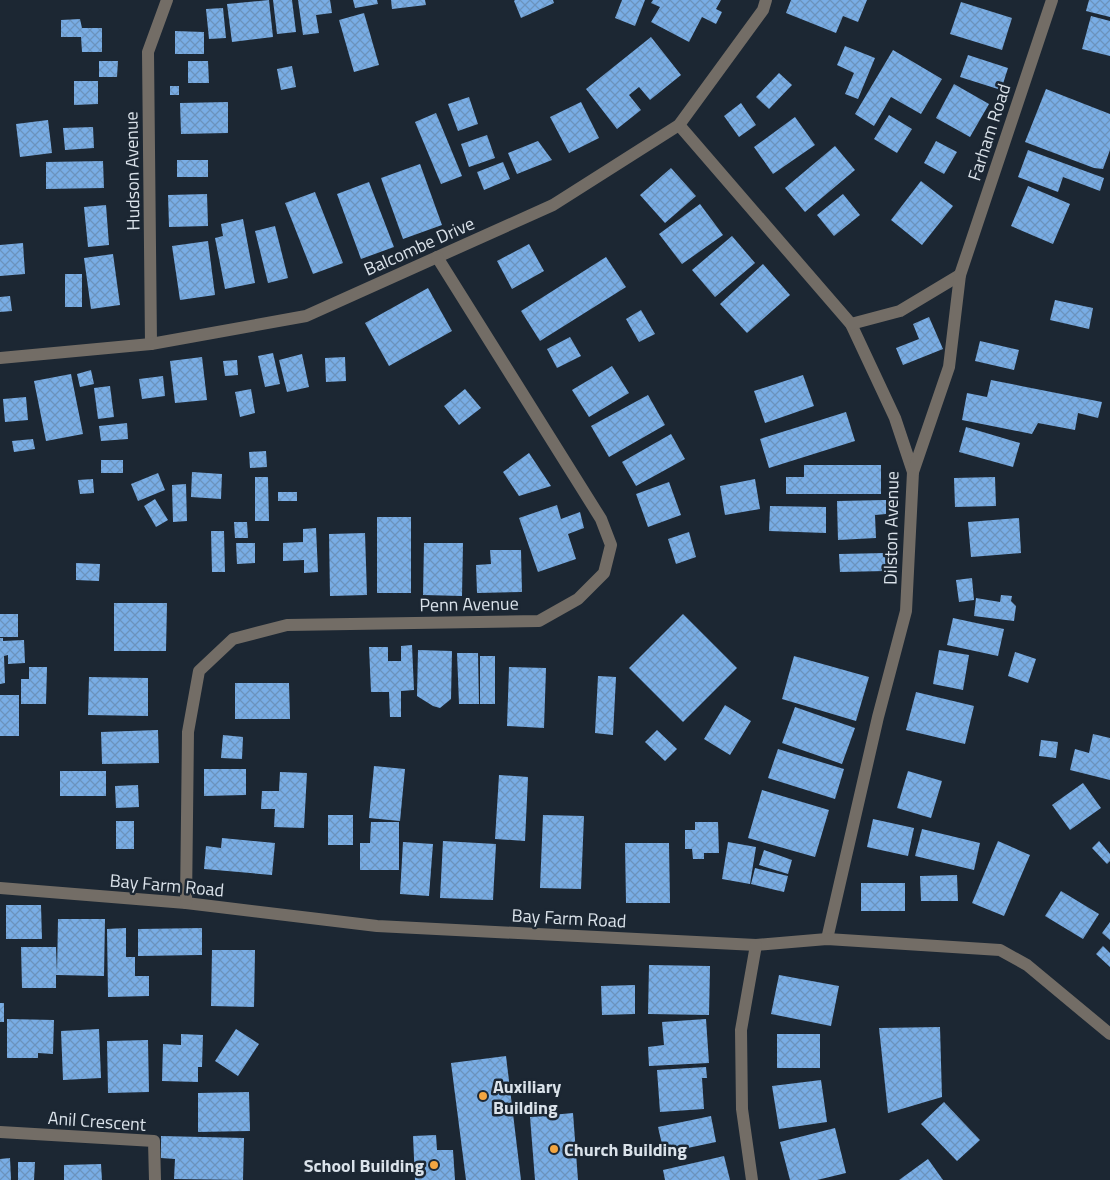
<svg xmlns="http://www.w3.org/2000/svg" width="1110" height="1180" font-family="'Titillium Web',sans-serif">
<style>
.building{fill:url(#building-cross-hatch)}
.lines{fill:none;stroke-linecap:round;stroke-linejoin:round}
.minor{stroke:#736d66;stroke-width:12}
.poi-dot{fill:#f2a541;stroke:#1c2733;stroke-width:2}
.labels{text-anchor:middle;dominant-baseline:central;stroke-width:5;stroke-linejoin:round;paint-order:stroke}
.street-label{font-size:18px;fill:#dae2ea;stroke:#1c2733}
.poi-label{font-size:18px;font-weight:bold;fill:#dae2ea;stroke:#1c2733;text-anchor:start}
</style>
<defs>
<pattern id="building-cross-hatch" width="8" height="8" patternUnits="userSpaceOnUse" patternTransform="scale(1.25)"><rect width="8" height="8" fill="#79ade5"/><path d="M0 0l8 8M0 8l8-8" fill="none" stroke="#6b93bd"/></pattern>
</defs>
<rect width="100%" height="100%" fill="#1c2733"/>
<g class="building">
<polygon points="269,0 273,37 232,42 227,4"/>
<polygon points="273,0 292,0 296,32 277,34"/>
<polygon points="298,0 330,0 332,13 316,15 319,33 303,35"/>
<polygon points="353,0 377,0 378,4 355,8"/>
<polygon points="391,0 425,0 426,5 392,9"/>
<polygon points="515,0 553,0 554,3 521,18 514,1"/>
<polygon points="622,0 645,0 635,26 615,18"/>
<polygon points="653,0 721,0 716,9 722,12 716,24 702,17 689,42 651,22 660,7 651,3"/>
<polygon points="791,0 867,0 858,22 843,16 836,33 786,13"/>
<polygon points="1089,0 1110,0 1110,17 1086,11"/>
<polygon points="961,2 1012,18 1002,50 950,34"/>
<polygon points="223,8 226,38 209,39 206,9"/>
<polygon points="364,13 379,65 354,72 339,20"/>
<polygon points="1091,16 1110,21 1110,56 1082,49"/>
<polygon points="80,19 82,28 102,28 102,52 82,52 81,37 61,37 61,20"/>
<polygon points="175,31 204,32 204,54 175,54"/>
<polygon points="651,37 681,75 650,100 639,87 629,95 641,110 617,129 586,89"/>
<polygon points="845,46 875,58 858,99 845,94 854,73 837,65"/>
<polygon points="893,50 942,79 921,114 891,97 874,126 855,114"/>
<polygon points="968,55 1008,68 1001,90 960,77"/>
<polygon points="99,61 118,61 117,77 99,77"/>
<polygon points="188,61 208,61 209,83 188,83"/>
<polygon points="292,66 296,87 281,90 277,69"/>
<polygon points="779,73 792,85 769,109 756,97"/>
<polygon points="74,81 98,81 98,104 74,105"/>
<polygon points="954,84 989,104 970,137 936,118"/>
<rect x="170" y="86" width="9" height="9"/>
<polygon points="1046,89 1110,114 1110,150 1103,169 1094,168 1025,142"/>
<polygon points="469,97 478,124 458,131 448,104"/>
<polygon points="228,102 228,133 181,134 180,103"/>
<polygon points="581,102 599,138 569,153 550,117"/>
<polygon points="741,103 756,125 739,137 724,116"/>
<polygon points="436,113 462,176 441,184 415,122"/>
<polygon points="889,115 912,129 897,153 874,139"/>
<polygon points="795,117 815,145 773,174 754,147"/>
<polygon points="48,120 52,153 20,157 16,124"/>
<polygon points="93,127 94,148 65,150 63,128"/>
<polygon points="487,135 495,158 469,167 461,144"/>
<polygon points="538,141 552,160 517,174 508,153"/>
<polygon points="936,141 957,152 944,174 924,163"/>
<polygon points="835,146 855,170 805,212 785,188"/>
<polygon points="1028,150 1104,178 1100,191 1063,177 1058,192 1018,177"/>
<rect x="177" y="160" width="31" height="17"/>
<polygon points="103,161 104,188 46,189 46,162"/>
<polygon points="503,162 510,179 484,190 477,172"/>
<polygon points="420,164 442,225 403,239 381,178"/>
<polygon points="671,168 696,196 665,223 640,195"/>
<polygon points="921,181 953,206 922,245 891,220"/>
<polygon points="369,182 394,247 361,259 337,194"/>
<polygon points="1028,186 1070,204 1053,244 1011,226"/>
<polygon points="315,192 343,263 313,274 285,203"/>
<polygon points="207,194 208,226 169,227 168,195"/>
<polygon points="843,194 860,215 834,236 817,215"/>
<polygon points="700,204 723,235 682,264 659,234"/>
<polygon points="106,205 109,245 88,247 84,207"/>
<polygon points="243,219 255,283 225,289 215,238 223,236 221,224"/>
<polygon points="275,226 288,278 268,283 255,231"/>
<polygon points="732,236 755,263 715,297 692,270"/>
<polygon points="208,241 215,295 180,300 172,246"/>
<polygon points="23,243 25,274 0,276 0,245"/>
<polygon points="529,244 544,271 512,289 497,261"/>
<polygon points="113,254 120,305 91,309 84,258"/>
<polygon points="606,257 626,287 540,341 521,311"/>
<polygon points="763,264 790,295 747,333 720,304"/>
<rect x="65" y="274" width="17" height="33"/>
<polygon points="428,288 452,331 389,366 365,323"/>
<polygon points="10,296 12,311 0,312 0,297"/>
<polygon points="1055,300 1093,308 1089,329 1050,320"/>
<polygon points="641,310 655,334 639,342 626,319"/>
<polygon points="929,317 943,349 903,365 896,348 919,339 913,324"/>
<polygon points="570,337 581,356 557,368 547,349"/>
<polygon points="980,341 1019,350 1014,370 975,361"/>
<polygon points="273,353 280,384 265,387 258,356"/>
<polygon points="302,354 309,387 287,392 279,360"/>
<polygon points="202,357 207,400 175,403 170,361"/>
<polygon points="345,357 346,381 326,382 325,358"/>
<polygon points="237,360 238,375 225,376 223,361"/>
<polygon points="612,366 629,393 589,417 572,390"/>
<polygon points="91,370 94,384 80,387 77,374"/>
<polygon points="71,374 83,434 46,441 34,381"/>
<polygon points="803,375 814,406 765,423 754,391"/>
<polygon points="163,376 165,396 142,399 139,379"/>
<polygon points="991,380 1102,402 1098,418 1078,413 1075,430 1038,423 1032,434 962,420 967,393 987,397"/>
<polygon points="110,386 114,417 98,419 94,388"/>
<polygon points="251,389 255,413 240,417 235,392"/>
<polygon points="465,389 481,408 459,425 444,406"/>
<polygon points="648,395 665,425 609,457 591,426"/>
<polygon points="26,397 28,420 5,422 3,399"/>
<polygon points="846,412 855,441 769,468 760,439"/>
<polygon points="127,423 128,439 101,441 99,426"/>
<polygon points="966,427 1020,443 1013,467 959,452"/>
<polygon points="671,434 685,459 636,486 622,462"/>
<polygon points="33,439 35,449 14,452 12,441"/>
<polygon points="266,451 267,467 250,468 249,452"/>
<polygon points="529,453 551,486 519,496 503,472"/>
<rect x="101" y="460" width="22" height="13"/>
<polygon points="804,465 881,465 881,494 786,494 786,477 804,477"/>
<polygon points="192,472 222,474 221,499 191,497"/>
<polygon points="158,473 165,490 138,501 131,484"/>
<polygon points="255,477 268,477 269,521 255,521"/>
<polygon points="995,477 996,506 955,507 954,478"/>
<polygon points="93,479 94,493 80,494 78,480"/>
<polygon points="755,479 760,509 725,515 720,486"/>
<polygon points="669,482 681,515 648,527 636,494"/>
<polygon points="186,484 187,521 173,522 172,485"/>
<rect x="278" y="492" width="19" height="9"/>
<polygon points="155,499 168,520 156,527 144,506"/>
<polygon points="886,500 886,514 875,515 876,538 838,540 837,501"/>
<polygon points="557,505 561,519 580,512 584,528 568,534 576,559 538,572 519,518"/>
<polygon points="770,506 826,507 826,533 769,531"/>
<rect x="377" y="517" width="34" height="76"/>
<polygon points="1019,518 1021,553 971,557 968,522"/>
<polygon points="234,522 247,522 248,538 235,538"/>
<polygon points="316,528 318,572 304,573 304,560 283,561 283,543 303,542 303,529"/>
<polygon points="211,531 224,531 225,572 212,572"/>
<polygon points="689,532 696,557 676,564 668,539"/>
<polygon points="365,533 367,595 330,596 329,534"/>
<polygon points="236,543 255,543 255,563 237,564"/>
<polygon points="424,543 463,543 462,596 423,595"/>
<polygon points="490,550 521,550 522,592 477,593 476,565 491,564"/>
<polygon points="885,553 886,571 840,572 839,554"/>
<polygon points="76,563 100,564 99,581 76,580"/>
<polygon points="972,578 974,600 959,602 956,580"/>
<polygon points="1001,595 1012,596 1011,601 1016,606 1014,621 974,616 976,598 1000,602"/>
<polygon points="114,603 167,603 166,651 114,651"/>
<rect x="0" y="614" width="18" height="23"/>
<polygon points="683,614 737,668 683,722 629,668"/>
<polygon points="953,618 1004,629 998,656 947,645"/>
<polygon points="0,638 3,638 3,641 24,640 25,663 8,664 8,655 4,656 5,683 0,684"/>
<polygon points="412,645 414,690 401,691 401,717 390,717 389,692 371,692 369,647 388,647 388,661 401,661 401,646"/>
<polygon points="418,650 452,651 451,699 440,708 433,706 417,696"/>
<polygon points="939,650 969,655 963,690 933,684"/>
<polygon points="1015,652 1036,659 1028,683 1008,676"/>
<polygon points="457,653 478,653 479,704 459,704"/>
<rect x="480" y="656" width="15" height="48"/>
<polygon points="794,656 869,677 856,721 782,699"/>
<polygon points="29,667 47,667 46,704 21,704 21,679 29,679"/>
<polygon points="509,667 546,668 544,728 507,726"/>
<polygon points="598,676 616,677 613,735 595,733"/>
<polygon points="89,677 148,678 148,716 88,715"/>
<polygon points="235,683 289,683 290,719 235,719"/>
<polygon points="916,692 974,706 965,744 906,730"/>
<rect x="0" y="695" width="19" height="41"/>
<polygon points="725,705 751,721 730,755 704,739"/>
<polygon points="795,707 855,728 842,764 782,743"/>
<polygon points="158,730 159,763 102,764 101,732"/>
<polygon points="657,730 677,749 665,761 645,742"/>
<polygon points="1093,734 1110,738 1110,780 1070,770 1075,749 1089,753"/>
<polygon points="223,735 243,737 242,759 221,758"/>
<polygon points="1041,740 1058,742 1056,758 1039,756"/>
<polygon points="778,749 844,769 835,799 768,778"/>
<polygon points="374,766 405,769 400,821 369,818"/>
<polygon points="204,769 246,769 246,795 204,796"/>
<rect x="60" y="771" width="46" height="25"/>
<polygon points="908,771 942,781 931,818 897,808"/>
<polygon points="280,772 307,773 304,828 274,827 275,809 261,809 262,791 279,791"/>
<polygon points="499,775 528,777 525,841 495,839"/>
<polygon points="1083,783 1101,808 1070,830 1052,805"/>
<polygon points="138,785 139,807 116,808 115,786"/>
<polygon points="762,790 829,810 815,857 748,838"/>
<rect x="328" y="815" width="25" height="30"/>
<polygon points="543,815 584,816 581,889 540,888"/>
<polygon points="873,819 914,828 908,856 867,847"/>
<rect x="116" y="821" width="18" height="28"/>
<polygon points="371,822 399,822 399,870 360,870 360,843 370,843"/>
<polygon points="695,822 718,822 719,853 704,853 704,859 693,859 692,849 685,849 685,830 695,830"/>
<polygon points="922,829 980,843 974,870 915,856"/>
<polygon points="222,838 275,843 272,875 204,869 206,846 221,848"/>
<polygon points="443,841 496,844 493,900 440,898"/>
<polygon points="998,841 1030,855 1004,916 972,903"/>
<polygon points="1099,841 1110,854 1110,861 1107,864 1092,848"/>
<polygon points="403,842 433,844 429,896 400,894"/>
<polygon points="728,842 756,847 750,884 722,879"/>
<polygon points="625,843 669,843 670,903 626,903"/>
<polygon points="764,850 792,860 788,874 759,865"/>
<polygon points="755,868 788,876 784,892 751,884"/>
<polygon points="957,875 958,901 921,901 920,876"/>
<rect x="861" y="883" width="44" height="28"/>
<polygon points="1061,891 1099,914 1083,939 1045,916"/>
<polygon points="6,905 41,905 42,939 6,939"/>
<polygon points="58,919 105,919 104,976 56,975 56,988 22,988 21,947 56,947 57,973"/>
<polygon points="1110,922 1110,940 1102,933"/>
<polygon points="126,928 126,957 135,957 135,976 149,976 149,996 108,997 107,929"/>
<polygon points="202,928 202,955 138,956 138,929"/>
<polygon points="1103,946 1110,953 1110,967 1096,954"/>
<polygon points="212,950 255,950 254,1007 211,1006"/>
<polygon points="649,965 710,966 709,1015 648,1014"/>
<polygon points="779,975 839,986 831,1026 771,1014"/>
<polygon points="635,985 635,1014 602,1015 601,986"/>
<rect x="0" y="1003" width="4" height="19"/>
<polygon points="7,1019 54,1020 53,1054 38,1053 38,1058 7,1058"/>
<polygon points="706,1019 709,1063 649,1066 648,1047 664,1045 662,1022"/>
<polygon points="940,1027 942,1097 888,1113 879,1028"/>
<polygon points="99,1029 101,1078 63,1080 61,1031"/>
<polygon points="236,1029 259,1044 238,1076 215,1061"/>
<polygon points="181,1034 203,1035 202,1067 198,1067 198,1082 162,1081 163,1044 181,1045"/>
<rect x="777" y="1034" width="43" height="34"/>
<polygon points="148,1040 149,1092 108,1093 107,1041"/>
<polygon points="506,1056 521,1180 466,1180 451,1063"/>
<polygon points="706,1067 707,1078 702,1078 704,1109 660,1112 657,1070"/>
<polygon points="821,1080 827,1122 779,1129 772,1086"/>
<polygon points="249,1092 250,1131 198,1132 198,1093"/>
<polygon points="944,1102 980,1140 957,1161 921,1124"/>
<polygon points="573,1113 578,1180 535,1180 530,1117"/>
<polygon points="711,1116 716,1142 664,1153 658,1127"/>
<polygon points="835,1128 846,1173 817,1180 790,1180 780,1142"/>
<polygon points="436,1135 437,1150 453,1150 455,1180 415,1180 413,1136"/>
<polygon points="161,1136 244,1138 243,1180 174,1179 175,1159 161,1158"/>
<polygon points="724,1156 730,1180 665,1180 663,1170"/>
<polygon points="10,1158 11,1180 0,1180 0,1159"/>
<polygon points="928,1159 943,1180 899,1180"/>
<polygon points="18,1162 35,1162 34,1180 18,1180"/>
<polygon points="101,1164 102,1180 64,1180 64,1165"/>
</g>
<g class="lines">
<g class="minor">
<polyline points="679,125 851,324 895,418 913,472 906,611 878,717 827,939"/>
<polyline points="851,324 900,311 960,275"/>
<polyline points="151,344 148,52 167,0"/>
<polyline points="0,358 151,344 306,316 553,205 679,125 763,10 766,0"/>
<polyline points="913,472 949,367 960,275 1052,0"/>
<polyline points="0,888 186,903 377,926 756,945 827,939 1000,950 1027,965 1110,1034"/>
<polyline points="186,903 188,732 199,671 233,639 287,625 539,621 578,599 604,573 611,545 601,519 437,257"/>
<polyline points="0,1132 154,1141 155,1180"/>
<polyline points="752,1180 742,1109 741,1030 756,945"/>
</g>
</g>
<g class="poi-dot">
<circle cx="483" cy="1096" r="5"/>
<circle cx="554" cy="1149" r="5"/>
<circle cx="434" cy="1165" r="5"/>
</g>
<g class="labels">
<g class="street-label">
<text transform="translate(989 132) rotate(-72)">Farham Road</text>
<text transform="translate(132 171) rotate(-91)">Hudson Avenue</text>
<text transform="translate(419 246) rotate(-24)">Balcombe Drive</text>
<text transform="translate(891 528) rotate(-89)">Dilston Avenue</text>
<text transform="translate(469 604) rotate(-1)">Penn Avenue</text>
<text transform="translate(167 885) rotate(5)">Bay Farm Road</text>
<text transform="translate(569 918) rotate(3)">Bay Farm Road</text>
<text transform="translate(97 1121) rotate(4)">Anil Crescent</text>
</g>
<g class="poi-label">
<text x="493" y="1086">Auxiliary<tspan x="493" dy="21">Building</tspan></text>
<text x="564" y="1149">Church Building</text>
<text x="424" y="1165" text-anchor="end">School Building</text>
</g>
</g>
</svg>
